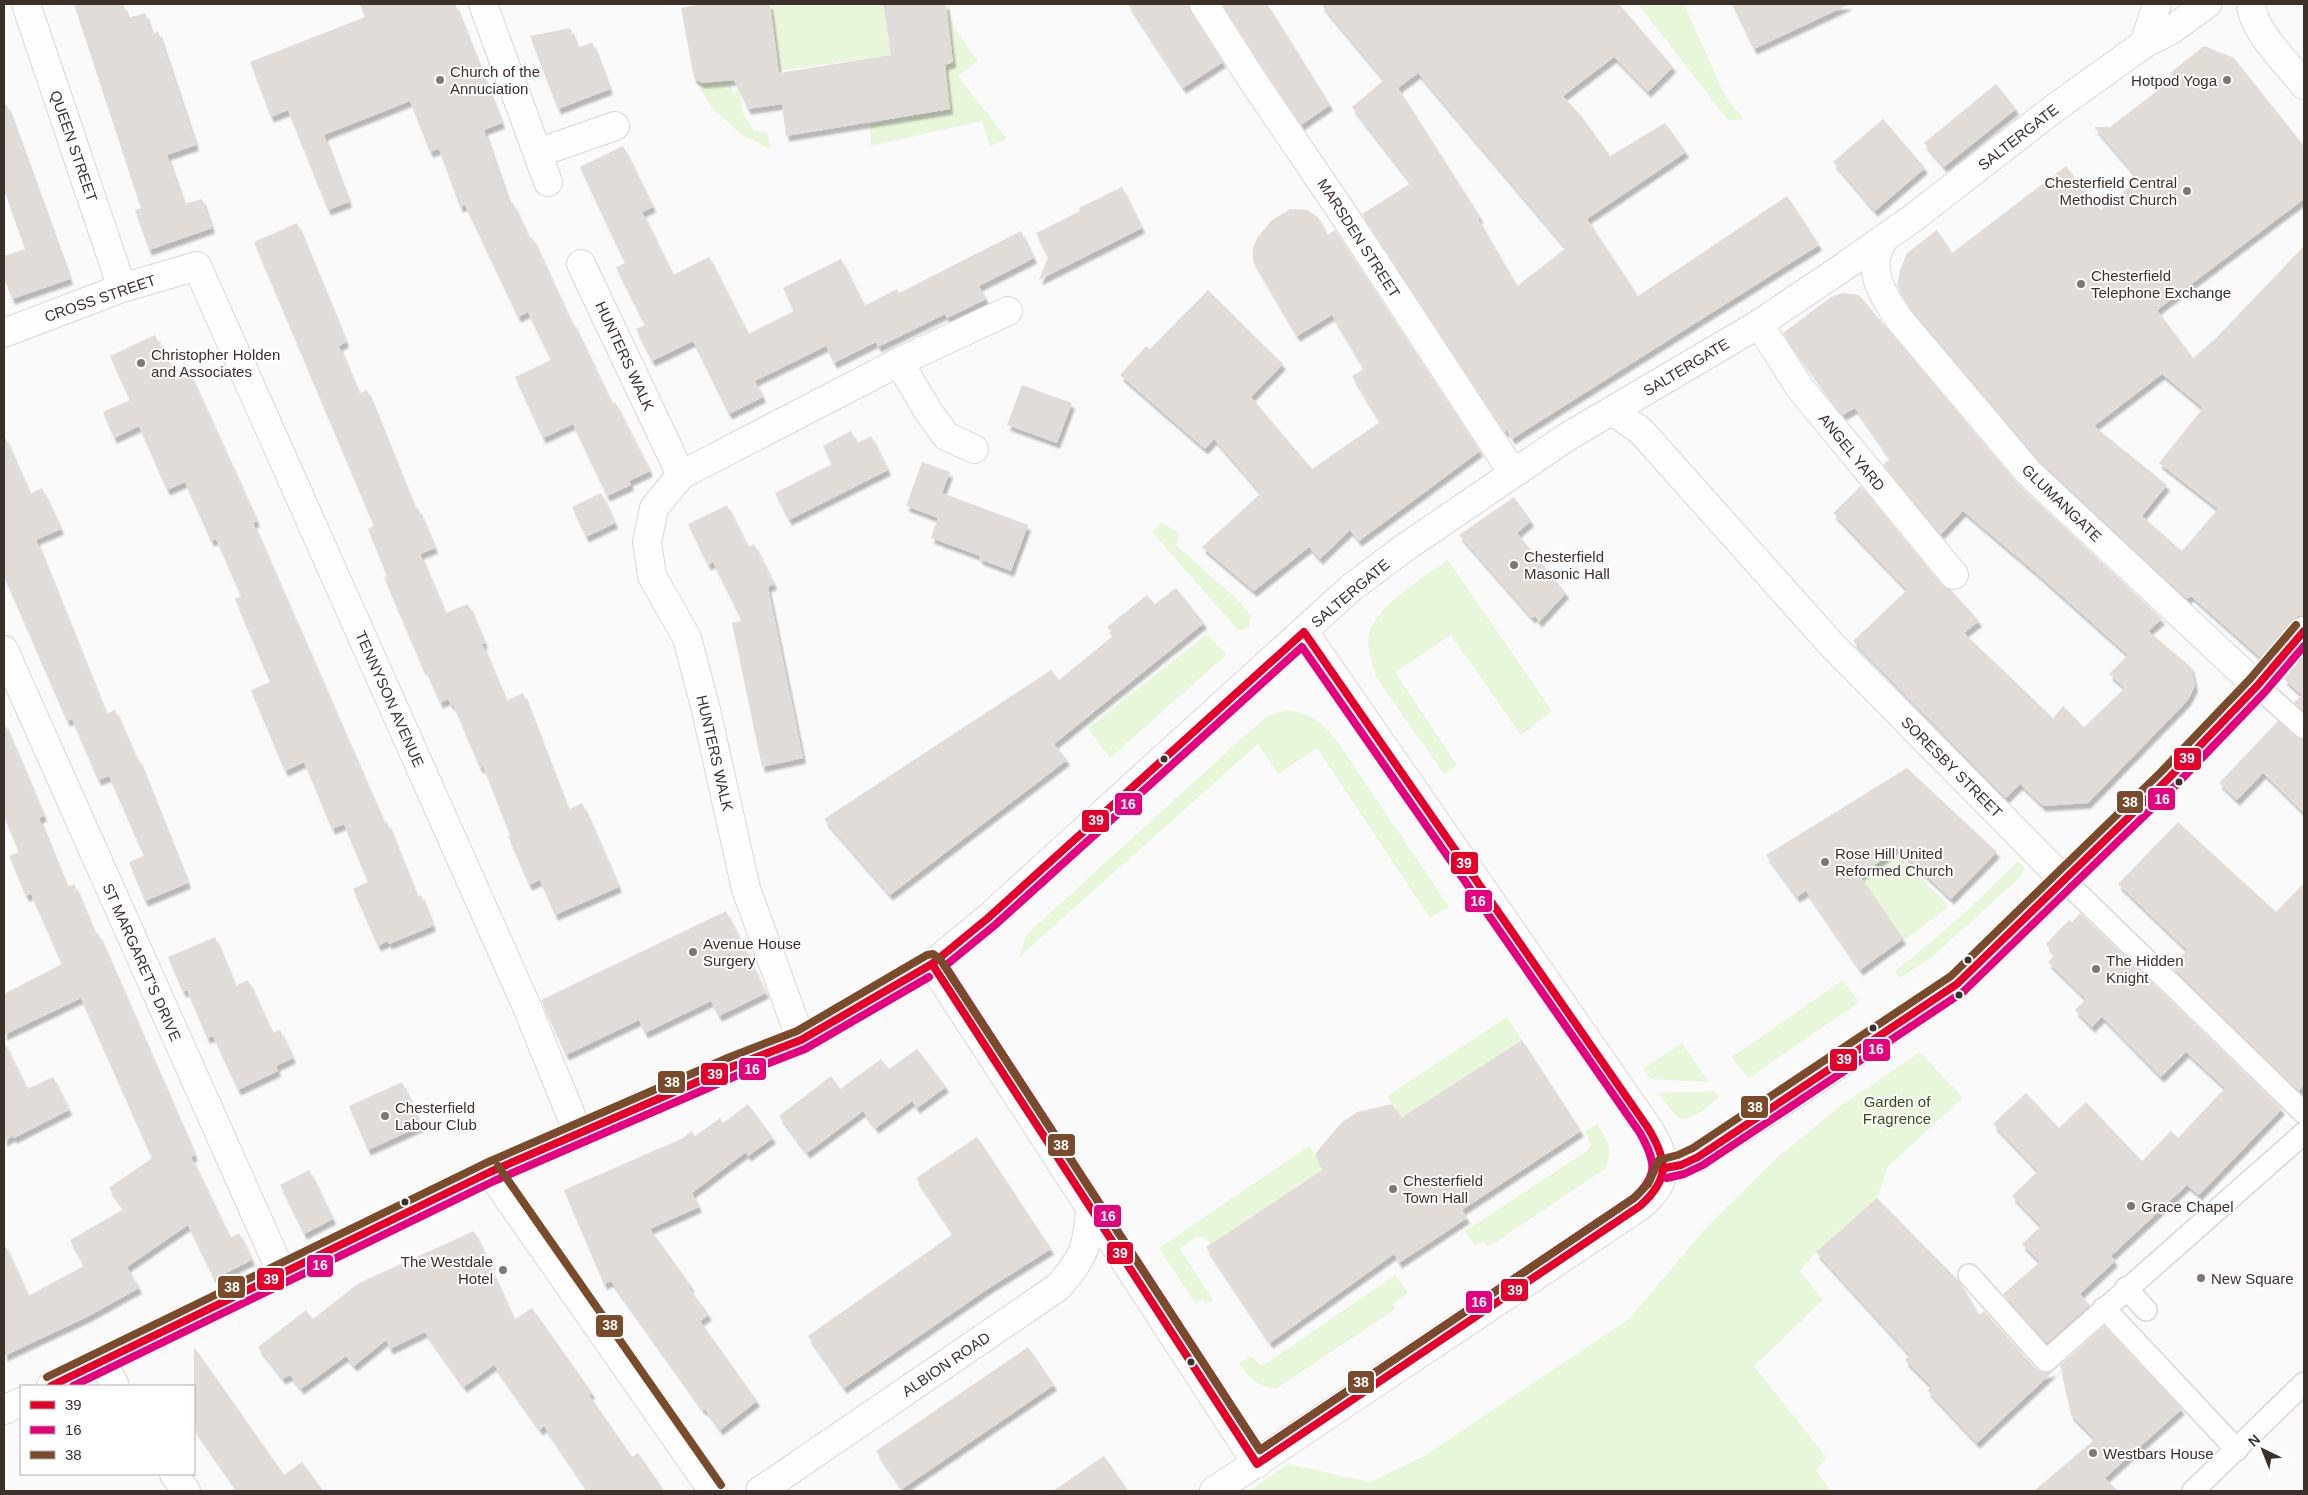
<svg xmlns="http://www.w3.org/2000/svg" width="2308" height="1495" font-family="Arial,sans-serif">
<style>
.green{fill:#e8f6da}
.building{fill:#e2dcd9;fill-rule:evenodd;filter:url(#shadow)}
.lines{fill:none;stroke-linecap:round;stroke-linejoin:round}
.pedestrian-casing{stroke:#dcd6d3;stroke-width:24}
.minor-casing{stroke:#dcd6d3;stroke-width:30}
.tertiary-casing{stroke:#dcd6d3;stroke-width:30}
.pedestrian{stroke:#fefefe;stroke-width:21}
.minor{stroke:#fefefe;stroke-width:28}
.tertiary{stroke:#fefefe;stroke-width:28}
.bus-1-casing{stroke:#fff;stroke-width:11}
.bus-2-casing{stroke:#fff;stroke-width:11}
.bus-3-casing{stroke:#fff;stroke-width:11}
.bus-1{stroke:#e4002b;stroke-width:8}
.bus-2{stroke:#e5007d;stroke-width:8}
.bus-3{stroke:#7a4b2a;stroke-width:8}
.poi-dot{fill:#7e7773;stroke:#fff;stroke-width:2}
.bus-dot{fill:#3c302a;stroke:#fff;stroke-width:2}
.labels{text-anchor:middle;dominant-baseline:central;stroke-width:4;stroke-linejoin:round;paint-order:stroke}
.poi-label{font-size:15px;fill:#3c302a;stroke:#fff;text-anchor:start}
.street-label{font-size:15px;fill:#3c302a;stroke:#fff}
.park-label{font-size:15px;fill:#364d14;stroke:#fff}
.line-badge{stroke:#fff;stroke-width:2}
.badge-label{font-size:14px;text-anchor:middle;font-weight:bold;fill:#fff}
</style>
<defs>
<filter id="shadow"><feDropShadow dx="3" dy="5.5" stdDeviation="1" flood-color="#0004"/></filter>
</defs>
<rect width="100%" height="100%" fill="#fafafa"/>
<g class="green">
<polygon points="770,4 883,4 891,55 779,71"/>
<path d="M947 4H951C946 24 967 45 978 61L958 76 1007 139 990 146 982 121 871 146 870 124 950 109 945 65 953 62Z"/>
<polygon points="1638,4 1684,4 1724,94 1744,120 1728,120"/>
<polygon points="694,78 702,83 732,80 732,92 739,91 743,113 754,131 767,133 771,149 742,135 712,108"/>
<polygon points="1161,523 1179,533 1176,545 1240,602 1251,616 1249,628 1238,630 1152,532"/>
<path d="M1448 560 1552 711 1521 735 1451 635 1395 672 1457 765 1444 774 1376 677C1373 665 1368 652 1368 640 1370 609 1425 576 1448 560Z"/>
<polygon points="1207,634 1226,655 1110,758 1088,728"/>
<path d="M1287 710C1314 714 1321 722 1337 741L1449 907 1430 918 1317 748 1278 774 1258 744 1019 957 1026 935 1254 727 1268 716Z"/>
<polygon points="1894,851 1946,903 1947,908 1906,939 1903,939 1860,876"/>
<path d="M2018 861 2025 869 2019 878 1933 956 1900 978 1895 971C1939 937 1979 901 2018 861Z"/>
<polygon points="1843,980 1859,1002 1748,1079 1732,1057"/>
<polygon points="1507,1017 1522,1040 1401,1118 1387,1096"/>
<polygon points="1682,1043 1709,1082 1651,1079 1643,1069"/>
<polygon points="1920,1052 1963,1098 1888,1166 1877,1198 1816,1252 1800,1271 1823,1300 1754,1366 1827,1458 1815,1470 1831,1491 1249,1491 1288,1464 1370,1482 1424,1456 1629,1319 1704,1230 1776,1159 1840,1106"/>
<path d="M1714 1091 1719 1098C1708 1106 1692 1123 1678 1118L1658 1093Z"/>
<path d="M1597 1124C1608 1141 1613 1148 1606 1168L1488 1247 1483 1241 1475 1246 1465 1231 1587 1151 1591 1144 1585 1132Z"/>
<polygon points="1309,1146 1324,1169 1212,1243 1204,1238 1197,1236 1180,1249 1213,1300 1206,1304 1202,1299 1196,1304 1159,1248"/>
<path d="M1395 1275 1408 1293 1393 1304 1395 1309 1277 1388C1258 1388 1250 1379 1239 1364L1250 1356 1259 1364 1267 1363Z"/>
</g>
<g class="building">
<polygon points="74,4 123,4 128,18 145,13 152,34 158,31 196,145 167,155 184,204 202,199 212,228 149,250 135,210 141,208"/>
<polygon points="360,4 455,4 502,123 484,130 510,205 513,203 529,238 532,237 571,322 573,322 612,404 615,402 650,471 629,481 631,485 607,496 573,424 543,438 515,377 551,360 528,312 518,317 465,205 460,207 439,149 430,152 410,101 324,135 349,202 328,210 288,110 271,117 250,62 365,17"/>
<polygon points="701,4 770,4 779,73 891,55 883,4 946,4 953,62 945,65 950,109 786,136 782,104 748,109 734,80 702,83 694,78 681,8"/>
<polygon points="1128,4 1189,4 1191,12 1223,62 1183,88"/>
<polygon points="1222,4 1267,4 1330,105 1301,125"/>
<path d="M1321 4H1619L1673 67 1648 92 1614 57 1563 96 1581 116 1610 156 1665 123 1686 152 1587 219 1638 296 1787 196 1819 245 1512 439 1507 430 1505 432 1362 214 1411 183 1352 107 1384 80ZM1418 73 1566 248 1517 286 1478 219 1480 217 1398 88Z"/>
<polygon points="1732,4 1850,4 1754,49"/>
<polygon points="570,28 578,48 592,42 610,89 558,109 530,36"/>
<path d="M2204 46 2234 58 2304 146V199L2157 310 2193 358 2215 339 2304 246V616H2298L2292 621 2261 658 2191 596 2187 599 2040 462 1912 310 1897 286 1900 270 1907 253 1937 230 1952 253 2066 166 2100 210 2139 179 2094 127H2110L2174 78 2170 73ZM2162 374 2203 408 2159 463 2218 509 2182 551 2142 516 2167 485 2094 426Z"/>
<polygon points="1996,84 2016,109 1944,167 1924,143"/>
<polygon points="4,105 7,105 70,279 12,299 4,277 4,256 25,249 4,189"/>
<polygon points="1883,119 1925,168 1875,211 1833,162"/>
<polygon points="623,146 653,207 642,212 673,275 709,257 748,334 794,311 783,288 841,259 864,306 897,289 899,293 1021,231 1034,258 979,286 986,299 947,318 945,314 878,347 876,342 834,363 826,346 755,381 763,397 729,414 693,341 652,361 636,329 645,325 616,267 625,263 580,167"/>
<polygon points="1122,187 1142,228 1039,280 1048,257 1036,233 1080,211 1079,208"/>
<polygon points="1290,209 1307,210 1318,217 1327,235 1335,230 1480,451 1359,541 1350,530 1320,559 1309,547 1254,591 1202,547 1261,493 1214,439 1205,449 1120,375 1146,346 1150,349 1208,290 1283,364 1251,397 1312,469 1380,422 1352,376 1364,369 1332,315 1297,336 1253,261 1253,249 1257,238 1271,221"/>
<polygon points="297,223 346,342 339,346 359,394 367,390 415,509 418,508 435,548 420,554 445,613 468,604 485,643 482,644 506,701 523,693 568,810 582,803 619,887 555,915 540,880 529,885 508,836 510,835 483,766 480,768 453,704 451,705 448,699 440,703 425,669 423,669 384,577 387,576 368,529 374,526 254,242"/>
<polygon points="1843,293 1859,295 2017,483 2162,619 2148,631 2191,667 2195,686 2188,700 2088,803 2043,806 2020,784 2006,798 1853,641 1907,590 1833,513 1861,486 1942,585 1951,590 1979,621 1964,633 2053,718 2063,706 2084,727 2125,688 2109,674 2128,655 2035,572 1963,511 1941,534 1883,465 1890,458 1855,408 1843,415 1790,343 1783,333 1831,297"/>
<polygon points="155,335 177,380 190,374 257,521 253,523 384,823 387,822 417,897 421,895 433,926 389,944 388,941 378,946 353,889 368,882 344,824 332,829 304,762 285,771 251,690 270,682 235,599 241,596 216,539 211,541 185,482 167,490 139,426 114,438 103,412 130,400 110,356"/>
<polygon points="1022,385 1072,403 1057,443 1007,425"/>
<polygon points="851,431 857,443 871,436 888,470 789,520 775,493 832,464 823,446"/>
<polygon points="4,435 30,494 42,488 61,529 36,540 106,714 115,710 136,758 138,758 188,883 145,901 129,862 144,856 117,794 109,776 98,780 72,719 67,721 4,576"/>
<polygon points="922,462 950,472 942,493 1028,525 1011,571 979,559 980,556 931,538 938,518 906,506"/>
<polygon points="601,493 615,523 586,537 572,507"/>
<polygon points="1514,497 1531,521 1517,533 1566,593 1539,622 1535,616 1532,618 1459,535"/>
<polygon points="727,505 748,547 754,544 774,584 768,587 803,758 762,767 732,623 742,621 713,562 708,565 688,524"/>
<polygon points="1176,588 1204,623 1054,744 1067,760 890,895 824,819 1051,670 1059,680 1114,635 1107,627 1147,595 1155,604"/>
<polygon points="2304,655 2304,711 2294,703 2302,695 2284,679"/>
<polygon points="2278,721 2296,737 2304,740 2304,813 2263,773 2237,800 2219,783"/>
<polygon points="4,722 44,816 39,818 67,887 74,884 95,934 98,933 195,1155 191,1157 230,1238 239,1233 252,1260 214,1279 188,1225 127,1267 139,1288 87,1317 4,1356 4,1243 28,1296 84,1266 70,1240 124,1209 109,1188 152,1158 81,998 4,1035 4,994 62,964 31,894 26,896 9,856 19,852 4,816"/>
<polygon points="1907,768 1997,852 1951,899 1897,848 1860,876 1903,939 1860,970 1806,891 1797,897 1766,855"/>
<polygon points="2178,822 2276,912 2304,883 2304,1085 2299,1091 2172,967 2187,950 2118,884"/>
<polygon points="726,911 766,993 719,1016 711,1001 645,1033 639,1020 566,1055 541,1000"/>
<polygon points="2080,913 2282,1109 2199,1195 2187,1185 2111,1256 2115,1261 2080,1294 2090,1305 2047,1343 2003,1294 2040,1262 2022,1244 2041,1226 2012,1196 2038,1171 1993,1124 2026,1093 2059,1128 2086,1102 2142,1161 2171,1131 2178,1138 2225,1088 2186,1052 2161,1077 2102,1017 2092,1027 2075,1010 2086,999 2048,962 2055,955 2046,944 2069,920 2072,922"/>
<polygon points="215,937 235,986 248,980 272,1033 280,1030 293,1058 276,1066 278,1071 238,1090 213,1036 207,1038 187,990 183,992 168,957"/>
<polygon points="1522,1040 1581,1131 1462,1210 1467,1218 1399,1263 1394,1254 1270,1343 1206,1247 1324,1169 1315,1154 1341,1123 1357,1112 1392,1104 1401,1118"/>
<polygon points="4,1042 27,1089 53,1077 69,1110 14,1138 13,1136 4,1141"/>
<polygon points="917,1049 946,1087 917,1108 912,1101 876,1128 863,1111 807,1153 779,1116 831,1076 840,1089 881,1059 889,1069"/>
<polygon points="402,1082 421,1126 368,1150 349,1106"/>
<polygon points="748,1104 773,1138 748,1156 746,1152 692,1193 699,1207 650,1229 691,1286 689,1288 709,1315 700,1321 757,1401 720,1430 705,1409 703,1410 611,1281 604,1284 564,1190 681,1139 692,1131 695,1136 720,1118 723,1123"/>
<polygon points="977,1137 1051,1249 989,1288 844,1388 808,1336 953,1234 916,1178"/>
<polygon points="309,1170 333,1219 304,1234 280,1185"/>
<polygon points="1877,1198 1959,1281 1979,1315 1984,1311 2037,1370 2043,1373 2054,1371 2104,1326 2182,1409 2105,1478 2118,1491 2034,1491 2095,1439 2071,1415 2060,1365 1977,1443 1927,1390 1932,1387 1905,1360 1910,1355 1816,1252"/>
<polygon points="474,1231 514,1320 532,1308 592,1393 589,1395 632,1457 638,1453 664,1491 588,1491 544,1426 540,1430 494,1365 464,1387 425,1332 390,1349 386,1340 354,1366 346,1356 301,1389 290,1375 283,1379 258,1347 306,1310 313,1319 359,1283"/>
<polygon points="194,1347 284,1475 302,1462 323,1491 238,1491 194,1428"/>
<polygon points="1028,1347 1054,1385 902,1489 876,1451"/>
<polygon points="1104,1456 1128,1491 1053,1491"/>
</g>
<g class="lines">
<defs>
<g id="pedestrian">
<polyline points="2257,686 2304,728"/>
<polyline points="2064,880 2304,1113"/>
<polyline points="1969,1275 2046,1361 2304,1133"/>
<polyline points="2126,1288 2146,1310"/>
<polyline points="2104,1308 2237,1450"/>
<polyline points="2193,1491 2304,1383"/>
</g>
<g id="minor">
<polyline points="26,4 122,288"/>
<polyline points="483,4 548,182"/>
<polyline points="1204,4 1253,81 1344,215 1513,473"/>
<path d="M2251 4C2252 30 2288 64 2304 85"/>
<polyline points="538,153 615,126"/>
<path d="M1882 241C1880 247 1876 254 1876 260 1873 282 1888 302 1899 319L2029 473 2257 686"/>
<polyline points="581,264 681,475"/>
<polyline points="1759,324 1800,388 1954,575"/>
<polyline points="4,333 122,288 197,266 527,1007 579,1135"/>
<polyline points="899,362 928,411 946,436 974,449"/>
<polyline points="1612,411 1640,430 1832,645 2064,880"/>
<polyline points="4,650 282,1274"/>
<polyline points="932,964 1257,1464"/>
<polyline points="801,1040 746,889 706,710 687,638 652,576 647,542 654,508 681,475 899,362 1008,311"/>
<polyline points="1665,1168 1681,1165 1698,1157 1810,1084 1957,984 2168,779 2257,686 2304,631"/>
<path d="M760 1491 1058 1287C1084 1258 1088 1246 1090 1207"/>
<path d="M1214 1491 1640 1206C1672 1180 1668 1160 1648 1128L1304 632"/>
</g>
<g id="tertiary">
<polyline points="2144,44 2157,4"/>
<polyline points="490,1172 713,1491"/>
<polyline points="103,1362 115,1386"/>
<polyline points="51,1386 490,1172 734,1066 801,1040 932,964 988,918 1352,587 1407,546 1567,437 1759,324 1842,268 1913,218 2056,107 2144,44 2171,30 2207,4"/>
<polyline points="4,1410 21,1402"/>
<polyline points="174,1474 186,1491"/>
</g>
</defs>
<use href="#pedestrian" class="pedestrian-casing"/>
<use href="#minor" class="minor-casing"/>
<use href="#tertiary" class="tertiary-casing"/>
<use href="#pedestrian" class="pedestrian"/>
<use href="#minor" class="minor"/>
<use href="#tertiary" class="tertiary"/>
<defs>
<g id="bus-1">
<path d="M1304 632 1648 1128C1668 1161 1670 1179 1640 1206L1257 1464 932 964 988 918Z"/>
<polyline points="1665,1168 1681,1165 1698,1157 1957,984 2168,779 2257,686 2304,631"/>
<polyline points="51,1386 490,1172 734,1066 801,1040 932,964"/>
</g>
<g id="bus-2">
<path d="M1302 647 1640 1133C1656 1162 1659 1175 1634 1198L1260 1450 945 966 995 925Z"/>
<polyline points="1667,1178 1684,1174 1703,1165 1963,992 2175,786 2264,693 2304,646"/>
<polyline points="73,1386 494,1181 738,1075 805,1049 929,977"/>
</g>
<g id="bus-3">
<polyline points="498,1166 721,1485"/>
<polyline points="47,1377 486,1163 730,1057 797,1031 927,955 933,954 940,959 1260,1450 1634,1198 1648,1184 1659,1160 1678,1155 1693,1148 1951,976 2161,772 2250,679 2296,625"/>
</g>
</defs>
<use href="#bus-1" class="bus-1-casing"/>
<use href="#bus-2" class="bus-2-casing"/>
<use href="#bus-3" class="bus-3-casing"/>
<use href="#bus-1" class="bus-1"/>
<use href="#bus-2" class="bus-2"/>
<use href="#bus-3" class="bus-3"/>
</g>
<g class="poi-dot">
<circle cx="440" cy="80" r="5"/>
<circle cx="2227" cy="80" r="5"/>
<circle cx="2187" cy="191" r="5"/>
<circle cx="2081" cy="284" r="5"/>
<circle cx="141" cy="363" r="5"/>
<circle cx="1514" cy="565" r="5"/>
<circle cx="1825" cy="862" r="5"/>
<circle cx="693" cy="952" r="5"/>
<circle cx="2096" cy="969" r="5"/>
<circle cx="385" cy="1116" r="5"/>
<circle cx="1393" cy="1189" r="5"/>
<circle cx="2131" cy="1206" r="5"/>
<circle cx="503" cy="1270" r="5"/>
<circle cx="2201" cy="1278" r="5"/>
<circle cx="2093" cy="1453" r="5"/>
</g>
<g class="bus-dot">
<circle cx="1164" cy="759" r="4.5"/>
<circle cx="2179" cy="782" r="4.5"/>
<circle cx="1968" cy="960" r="4.5"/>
<circle cx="1959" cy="995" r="4.5"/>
<circle cx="1873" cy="1028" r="4.5"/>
<circle cx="405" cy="1202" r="4.5"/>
<circle cx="1191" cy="1362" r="4.5"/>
</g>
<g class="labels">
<g class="poi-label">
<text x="450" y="71">Church of the<tspan x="450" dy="17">Annuciation</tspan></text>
<text x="2217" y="80" text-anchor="end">Hotpod Yoga</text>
<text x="2177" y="182" text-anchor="end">Chesterfield Central<tspan x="2177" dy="17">Methodist Church</tspan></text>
<text x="2091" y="275">Chesterfield<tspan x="2091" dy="17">Telephone Exchange</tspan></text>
<text x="151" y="354">Christopher Holden<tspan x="151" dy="17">and Associates</tspan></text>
<text x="1524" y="556">Chesterfield<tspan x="1524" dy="17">Masonic Hall</tspan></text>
<text x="1835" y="853">Rose Hill United<tspan x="1835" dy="17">Reformed Church</tspan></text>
<text x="703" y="943">Avenue House<tspan x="703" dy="17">Surgery</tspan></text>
<text x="2106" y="960">The Hidden<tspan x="2106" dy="17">Knight</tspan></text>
<text x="395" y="1107">Chesterfield<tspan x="395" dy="17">Labour Club</tspan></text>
<text x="1403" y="1180">Chesterfield<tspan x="1403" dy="17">Town Hall</tspan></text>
<text x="2141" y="1206">Grace Chapel</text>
<text x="493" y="1261" text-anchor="end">The Westdale<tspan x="493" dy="17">Hotel</tspan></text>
<text x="2211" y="1278">New Square</text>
<text x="2103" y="1453">Westbars House</text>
</g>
<g class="street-label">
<text transform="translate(2018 137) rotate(-38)">SALTERGATE</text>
<text transform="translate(74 146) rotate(71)">QUEEN STREET</text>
<text transform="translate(1359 238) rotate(57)">MARSDEN STREET</text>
<text transform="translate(100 298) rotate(-19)">CROSS STREET</text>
<text transform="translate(625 356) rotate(65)">HUNTERS WALK</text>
<text transform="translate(1686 367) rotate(-31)">SALTERGATE</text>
<text transform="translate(1852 452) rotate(51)">ANGEL YARD</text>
<text transform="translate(2062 503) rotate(44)">GLUMANGATE</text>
<text transform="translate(1350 593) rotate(-40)">SALTERGATE</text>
<text transform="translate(390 699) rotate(66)">TENNYSON AVENUE</text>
<text transform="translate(715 753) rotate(77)">HUNTERS WALK</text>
<text transform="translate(1952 767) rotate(45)">SORESBY STREET</text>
<text transform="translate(142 962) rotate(66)">ST MARGARET'S DRIVE</text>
<text transform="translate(946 1364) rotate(-34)">ALBION ROAD</text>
</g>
<g class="park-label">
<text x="1897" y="1101">Garden of<tspan x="1897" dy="17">Fragrence</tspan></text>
</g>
</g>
<g class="line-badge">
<rect x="2173" y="747" width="29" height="24" rx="5" fill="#e4002b"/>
<rect x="2147" y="787" width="29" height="24" rx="5" fill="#e5007d"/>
<rect x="2116" y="790" width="28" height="24" rx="5" fill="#7a4b2a"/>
<rect x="1114" y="792" width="29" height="24" rx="5" fill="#e5007d"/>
<rect x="1081" y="809" width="29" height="24" rx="5" fill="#e4002b"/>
<rect x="1450" y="851" width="29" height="24" rx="5" fill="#e4002b"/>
<rect x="1464" y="889" width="29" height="24" rx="5" fill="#e5007d"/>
<rect x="1862" y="1038" width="29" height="24" rx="5" fill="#e5007d"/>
<rect x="1829" y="1048" width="29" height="24" rx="5" fill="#e4002b"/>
<rect x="738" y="1057" width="29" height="24" rx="5" fill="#e5007d"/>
<rect x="700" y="1062" width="29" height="24" rx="5" fill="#e4002b"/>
<rect x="657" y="1070" width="29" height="24" rx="5" fill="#7a4b2a"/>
<rect x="1740" y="1095" width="29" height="24" rx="5" fill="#7a4b2a"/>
<rect x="1047" y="1133" width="29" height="24" rx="5" fill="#7a4b2a"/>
<rect x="1093" y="1204" width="29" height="24" rx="5" fill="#e5007d"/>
<rect x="1106" y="1241" width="28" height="24" rx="5" fill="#e4002b"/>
<rect x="306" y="1254" width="28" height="24" rx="5" fill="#e5007d"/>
<rect x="256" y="1267" width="29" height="24" rx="5" fill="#e4002b"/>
<rect x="217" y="1275" width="29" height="24" rx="5" fill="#7a4b2a"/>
<rect x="1500" y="1278" width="29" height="24" rx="5" fill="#e4002b"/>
<rect x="1465" y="1290" width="28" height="24" rx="5" fill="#e5007d"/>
<rect x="595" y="1314" width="29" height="24" rx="5" fill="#7a4b2a"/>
<rect x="1347" y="1370" width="28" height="24" rx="5" fill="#7a4b2a"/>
</g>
<g class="badge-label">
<text x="2187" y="763">39</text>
<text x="2162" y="804">16</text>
<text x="2130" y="807">38</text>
<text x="1128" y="809">16</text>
<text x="1096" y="825">39</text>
<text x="1464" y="868">39</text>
<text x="1478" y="906">16</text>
<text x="1876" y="1054">16</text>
<text x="1844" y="1064">39</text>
<text x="752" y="1074">16</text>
<text x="715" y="1079">39</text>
<text x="672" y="1087">38</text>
<text x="1755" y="1112">38</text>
<text x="1061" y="1150">38</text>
<text x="1108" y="1221">16</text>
<text x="1120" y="1258">39</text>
<text x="320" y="1270">16</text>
<text x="271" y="1284">39</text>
<text x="232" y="1292">38</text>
<text x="1515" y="1295">39</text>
<text x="1479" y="1307">16</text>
<text x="610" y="1330">38</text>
<text x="1361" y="1387">38</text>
</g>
<rect width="2308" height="1495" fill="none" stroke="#3c302a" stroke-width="10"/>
<rect x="20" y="1385" width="175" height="90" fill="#ffffff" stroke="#b1acaa"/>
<rect x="30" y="1401" width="25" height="8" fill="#e4002b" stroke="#b1acaa"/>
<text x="65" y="1410" font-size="15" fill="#3c302a">39</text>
<rect x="30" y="1426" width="25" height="8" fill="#e5007d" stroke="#b1acaa"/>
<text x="65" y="1435" font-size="15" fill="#3c302a">16</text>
<rect x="30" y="1451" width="25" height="8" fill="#7a4b2a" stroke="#b1acaa"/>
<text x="65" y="1460" font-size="15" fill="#3c302a">38</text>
<g transform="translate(2263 1450) rotate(317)" stroke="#ffffff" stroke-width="4" paint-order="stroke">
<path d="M0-4L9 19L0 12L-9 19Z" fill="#3c302a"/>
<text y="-8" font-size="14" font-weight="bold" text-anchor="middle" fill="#3c302a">N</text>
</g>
</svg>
